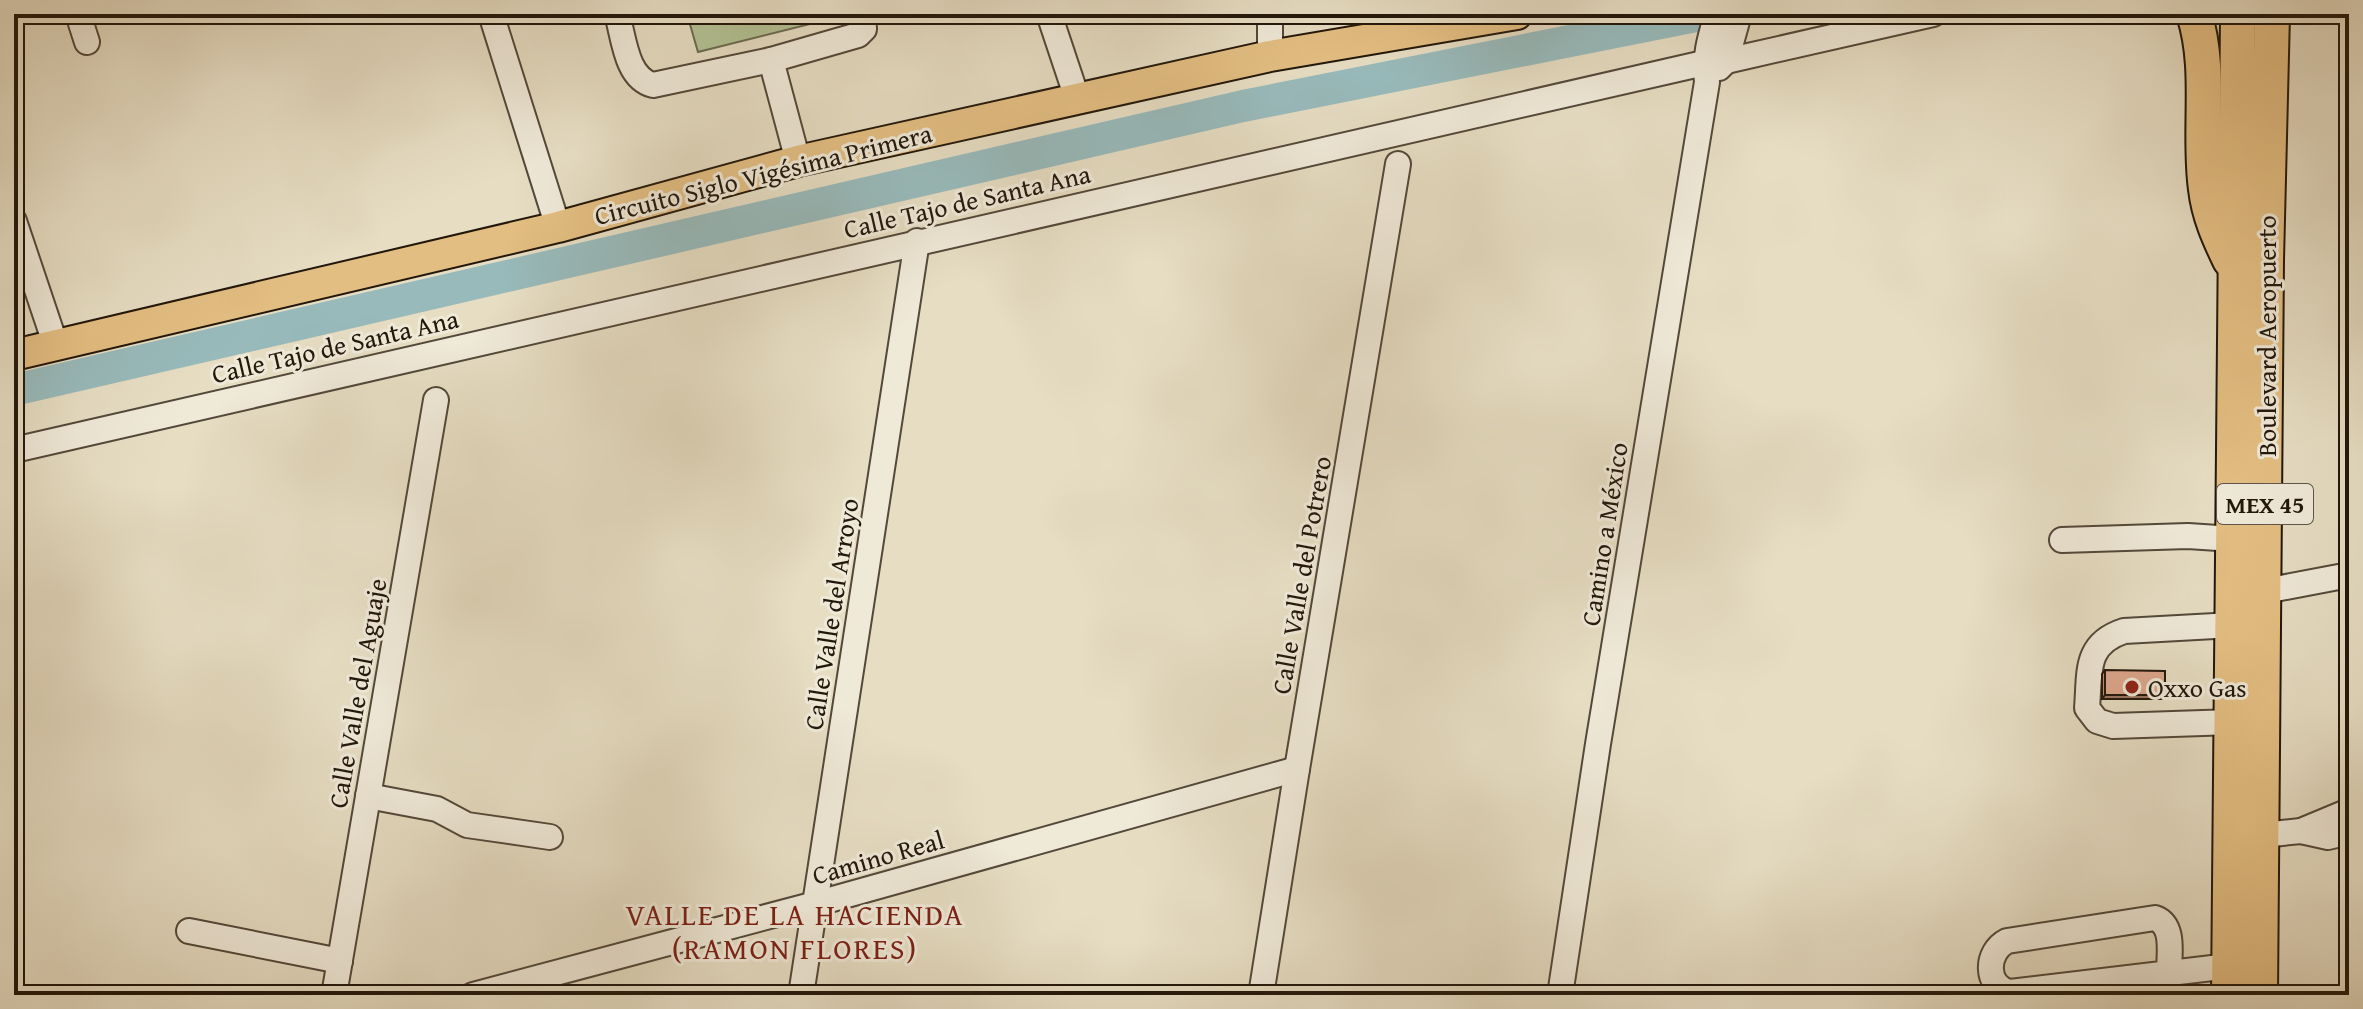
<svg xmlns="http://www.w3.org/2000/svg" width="2363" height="1009" font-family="'Gentium Book Plus',serif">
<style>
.green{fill:#b3c295;stroke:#6a6c50;stroke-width:2}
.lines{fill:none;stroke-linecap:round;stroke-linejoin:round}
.river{stroke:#98babb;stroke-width:32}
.minor-casing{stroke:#534839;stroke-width:28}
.major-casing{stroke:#22170b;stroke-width:34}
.highway-casing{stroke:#22170b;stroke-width:38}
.minor{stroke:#efe9d8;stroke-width:24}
.major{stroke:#e3be82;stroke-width:30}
.highway{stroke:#e3be82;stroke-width:34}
.wall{fill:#be9078;stroke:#22170b;stroke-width:2}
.shaded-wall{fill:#9b7562;stroke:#22170b;stroke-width:2}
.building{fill:#dda78c;stroke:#22170b;stroke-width:2}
.poi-dot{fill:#8f2418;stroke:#efe9d8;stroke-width:3}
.labels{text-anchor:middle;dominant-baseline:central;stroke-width:6;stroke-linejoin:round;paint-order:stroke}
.shield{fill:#efe9d8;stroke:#605648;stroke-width:2}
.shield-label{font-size:24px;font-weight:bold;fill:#22170b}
.street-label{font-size:26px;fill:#22170b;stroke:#efe9d8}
.poi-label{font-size:26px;fill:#22170b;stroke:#efe9d8;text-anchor:start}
.quarter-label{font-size:30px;letter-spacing:2px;fill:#7a1f14;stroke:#efe9d8}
</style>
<rect width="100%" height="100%" fill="#e6ddc3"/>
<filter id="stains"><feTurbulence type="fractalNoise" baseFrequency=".0025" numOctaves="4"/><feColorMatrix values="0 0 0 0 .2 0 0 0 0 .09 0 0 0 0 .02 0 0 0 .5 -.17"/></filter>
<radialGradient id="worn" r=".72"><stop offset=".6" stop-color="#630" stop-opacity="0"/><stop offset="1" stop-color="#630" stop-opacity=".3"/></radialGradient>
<polygon class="green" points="687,14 846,14 846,15 698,52"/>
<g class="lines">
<polyline class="river" points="14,390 1243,106 1706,14"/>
<defs>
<g id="minor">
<polyline points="78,14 87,42"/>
<polyline points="491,14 558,227"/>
<path d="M617 14C624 38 626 78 653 85L771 60 858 35 864 29 863 14"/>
<polyline points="1049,14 1077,98"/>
<polyline points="1270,14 1270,56"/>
<polyline points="1380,39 1385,26 1397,14"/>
<polyline points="771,60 798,161"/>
<polyline points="1719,68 1726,61 1739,14"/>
<polyline points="14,221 56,346"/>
<path d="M14 450C576 317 1141 195 1704 63L1726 61 1933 14"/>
<polyline points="2062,540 2188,536 2233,539"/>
<polyline points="2265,591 2349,575"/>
<path d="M2233 625 2124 631C2084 644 2090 673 2087 708L2097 721 2113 726 2233 722"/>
<polyline points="368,796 437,809 467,825 550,837"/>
<polyline points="2301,831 2328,837 2349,832"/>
<polyline points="2262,835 2301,831 2349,811"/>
<polyline points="189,931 340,961"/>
<path d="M2169 972C2169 955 2175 925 2155 918L2007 941C1985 952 1985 987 2010 992L2229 966"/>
<polyline points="334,995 436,400"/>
<polyline points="473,995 815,904 1297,769"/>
<polyline points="801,995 917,241"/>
<polyline points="1261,995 1297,769 1398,164"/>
<path d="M1560 995 1598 744 1707 82C1704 57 1710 38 1717 14"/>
</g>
<polyline id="major" points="14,355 558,227 798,161 1270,56 1517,14"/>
<g id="highway">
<path d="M2194 14C2212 69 2198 132 2206 189 2209 215 2219 237 2230 260"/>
<polyline points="2229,995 2238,14"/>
<polyline points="2260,995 2266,260 2272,14"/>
</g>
</defs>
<use href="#minor" class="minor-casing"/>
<use href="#major" class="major-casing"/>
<use href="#highway" class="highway-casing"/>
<use href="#minor" class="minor"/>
<use href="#major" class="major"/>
<use href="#highway" class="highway"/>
</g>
<polygon class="wall" points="2105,670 2165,695 2162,699 2102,699 2102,674"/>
<polygon class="shaded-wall" points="2105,695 2165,695 2162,699 2102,699"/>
<g class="building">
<polygon points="2105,670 2165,671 2165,695 2105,695"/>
<polygon points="2157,988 2158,995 2133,995"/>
</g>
<circle class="poi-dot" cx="2132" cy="687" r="8"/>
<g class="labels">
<rect class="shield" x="2217" y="484" width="96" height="40" rx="6"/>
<g class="shield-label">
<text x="2265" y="504">MEX 45</text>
</g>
<g class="street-label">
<text transform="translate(763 174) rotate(-14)">Circuito Siglo Vigésima Primera</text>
<text transform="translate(967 201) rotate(-13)">Calle Tajo de Santa Ana</text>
<text transform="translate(2266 336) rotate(-90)">Boulevard Aeropuerto</text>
<text transform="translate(335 346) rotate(-13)">Calle Tajo de Santa Ana</text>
<text transform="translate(1604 534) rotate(-81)">Camino a México</text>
<text transform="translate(1301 575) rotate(-80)">Calle Valle del Potrero</text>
<text transform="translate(831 614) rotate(-81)">Calle Valle del Arroyo</text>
<text transform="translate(357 693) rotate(-80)">Calle Valle del Aguaje</text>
<text transform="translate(878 857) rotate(-16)">Camino Real</text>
</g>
<g class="poi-label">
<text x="2148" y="687">Oxxo Gas</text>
</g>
<g class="quarter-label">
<text x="795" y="914">VALLE DE LA HACIENDA<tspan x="795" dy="34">(RAMON FLORES)</tspan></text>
</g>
</g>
<rect width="2363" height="1009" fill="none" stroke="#e6ddc3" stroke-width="48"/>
<rect x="16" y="16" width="2331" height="977" fill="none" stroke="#22170b" stroke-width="4"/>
<rect x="24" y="24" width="2315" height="961" fill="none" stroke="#22170b" stroke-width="2"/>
<rect width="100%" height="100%" filter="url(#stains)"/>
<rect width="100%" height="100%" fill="url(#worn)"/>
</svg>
